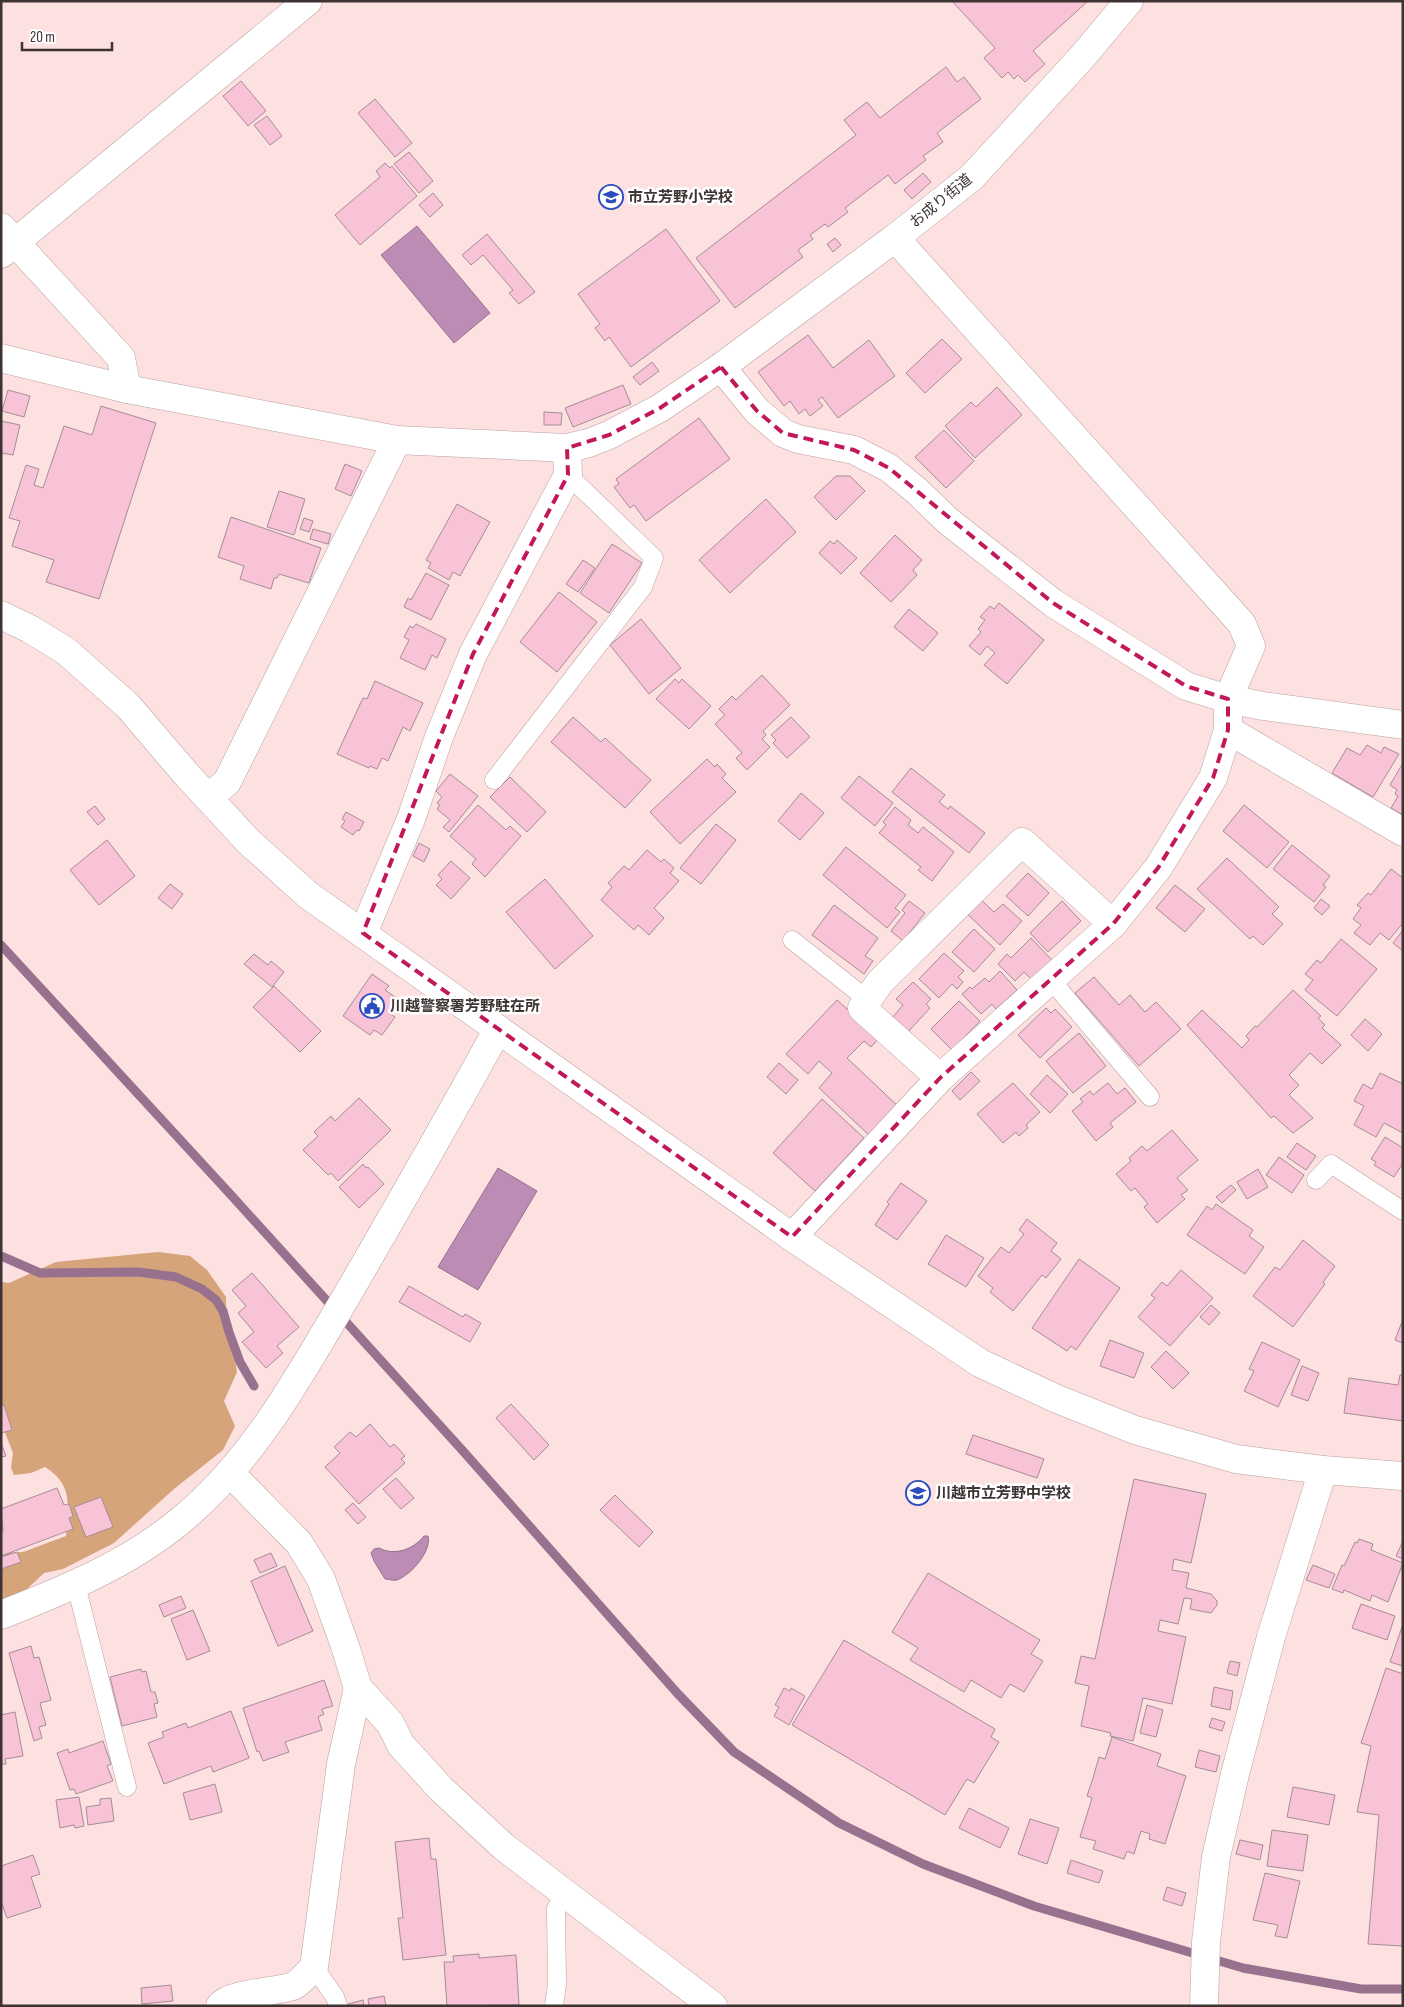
<svg xmlns="http://www.w3.org/2000/svg" width="1404" height="2007" font-family="'Sofia Sans Condensed','Noto Sans JP',sans-serif">
<style>
.forest{fill:#d6a47b}
.water{fill:#bd8cb5;stroke:#97718e}
.lines{fill:none;stroke-linecap:round;stroke-linejoin:round}
.stream{stroke:#97718e;stroke-width:9}
.building{fill:#f8c3d7;stroke:#a58d96}
.service-casing{stroke:#bba1a1;stroke-width:19}
.minor-casing{stroke:#bba1a1;stroke-width:29}
.tertiary-casing{stroke:#bba1a1;stroke-width:29}
.service{stroke:#fff;stroke-width:18}
.minor{stroke:#fff;stroke-width:28}
.tertiary{stroke:#fff;stroke-width:28}
.marked{fill:none;stroke:#c2185b;stroke-width:4;stroke-dasharray:10 6;stroke-linejoin:round}
.labels{text-anchor:middle;dominant-baseline:central;stroke-width:5;stroke-linejoin:round;paint-order:stroke}
.poi-label{font-size:15px;font-weight:bold;fill:#3e3333;stroke:#fff;text-anchor:start}
.street-label{font-size:15px;fill:#3e3333;stroke:#fff}
</style>
<rect width="100%" height="100%" fill="#fde0e0"/>
<path class="forest" d="M158 1252 190 1256 207 1270 226 1297V1330L235 1359 237 1372 224 1401 235 1426 223 1450 174 1489 114 1543 63 1569 44 1573 26 1590 1 1605V1553L23 1552 66 1536C68 1507 74 1485 45 1467L31 1473 14 1475 11 1468 13 1453 1 1422V1282L9 1283 56 1262Z"/>
<g class="water">
<polygon points="417,226 490,313 454,343 381,255"/>
<polygon points="498,1168 537,1191 478,1290 438,1267"/>
<path d="M424 1536H428C432 1551 411 1575 397 1580 393 1581 389 1579 385 1579L374 1561 371 1553 374 1549 379 1548C394 1556 413 1550 424 1536Z"/>
</g>
<g class="lines">
<g class="stream">
<polyline points="1,945 231,1195 463,1451 678,1694 734,1752 839,1823 923,1864 1034,1906 1243,1968 1361,1989 1403,1989"/>
<polyline points="1,1256 40,1273 139,1272 176,1277 202,1289 216,1300 223,1311 229,1332 240,1362 254,1386"/>
</g>
</g>
<g class="building">
<polygon points="952,1 1088,1 1033,51 1045,64 1025,82 1018,75 1014,79 1008,72 1002,78 984,58 995,48"/>
<polygon points="946,67 957,82 964,77 981,99 937,133 943,142 923,156 926,160 895,184 888,175 845,208 848,212 828,227 825,224 810,235 813,239 798,250 803,257 735,308 696,258 856,135 844,120 867,102 880,118"/>
<polygon points="241,81 266,111 248,126 223,96"/>
<polygon points="375,99 412,143 395,157 358,113"/>
<polygon points="267,116 282,136 270,145 254,125"/>
<polygon points="409,152 433,181 419,193 394,164"/>
<polygon points="385,163 390,168 392,166 417,196 360,245 335,215 380,177 376,171"/>
<polygon points="923,173 931,182 912,199 904,190"/>
<polygon points="433,193 443,205 430,217 419,205"/>
<polygon points="666,229 720,301 631,367 609,337 605,341 595,328 600,324 578,294"/>
<polygon points="487,234 535,292 519,304 509,293 513,290 483,255 471,265 462,255"/>
<polygon points="835,238 841,245 833,252 827,244"/>
<polygon points="808,335 833,368 869,340 895,376 838,418 822,397 818,400 823,406 810,416 805,409 799,414 790,401 784,406 758,372"/>
<polygon points="942,339 962,359 925,393 906,373"/>
<polygon points="652,362 659,371 640,385 633,377"/>
<polygon points="623,385 631,404 573,427 565,408"/>
<polygon points="997,387 1022,415 975,458 945,426 971,402 976,407"/>
<polygon points="8,390 30,396 24,417 2,411"/>
<polygon points="101,406 156,423 99,599 46,582 54,560 12,546 20,521 9,518 26,465 39,469 34,485 43,488 64,426 92,435"/>
<polygon points="544,412 562,413 561,425 544,425"/>
<polygon points="699,418 730,459 646,521 634,505 630,508 614,487 619,484 616,479"/>
<polygon points="1,421 20,425 13,455 1,453"/>
<polygon points="944,430 974,461 946,488 915,457"/>
<polygon points="345,464 362,471 351,496 335,489"/>
<polygon points="836,476 850,476 865,491 836,520 814,497"/>
<polygon points="279,491 305,499 294,535 267,527"/>
<polygon points="766,499 796,532 730,593 699,560"/>
<polygon points="457,504 490,522 460,576 453,572 449,580 428,568 431,563 426,560"/>
<polygon points="231,517 321,548 309,583 279,574 277,578 274,578 271,589 240,579 244,566 218,557"/>
<polygon points="304,518 313,521 309,532 300,529"/>
<polygon points="313,529 331,534 328,544 310,539"/>
<polygon points="895,535 922,560 913,570 917,575 891,602 860,573"/>
<polygon points="837,540 857,558 841,574 819,553 830,541 834,544"/>
<polygon points="612,544 642,563 609,613 580,593"/>
<polygon points="583,560 595,568 578,592 566,584"/>
<polygon points="426,573 449,585 431,620 404,607 408,598 411,600"/>
<polygon points="559,592 597,622 557,672 520,642"/>
<polygon points="999,603 1044,640 1007,684 984,665 995,653 987,646 980,655 969,646 981,632 978,629 985,620 980,617 990,606 994,609"/>
<polygon points="909,609 938,633 923,651 894,627"/>
<polygon points="641,619 681,668 649,694 610,645"/>
<polygon points="416,624 446,639 437,658 432,655 425,670 400,658 409,640 404,637 410,626 413,628"/>
<polygon points="762,675 790,705 763,731 766,735 762,739 770,747 747,770 736,758 742,753 715,724 725,715 719,709 732,696 736,700"/>
<polygon points="675,679 679,683 682,679 711,706 689,729 656,699"/>
<polygon points="375,681 423,703 410,731 403,727 388,761 382,758 377,769 370,766 369,768 337,754 363,698 367,699"/>
<polygon points="573,717 601,742 605,738 651,780 625,808 551,742"/>
<polygon points="791,717 810,737 787,758 773,743 776,740 771,735"/>
<polygon points="1367,745 1381,753 1384,747 1399,754 1373,797 1332,773 1347,748 1360,755"/>
<polygon points="707,759 715,767 717,764 726,774 722,778 736,792 680,844 650,812"/>
<polygon points="1403,763 1403,815 1391,808 1398,796 1395,794 1397,790 1390,785"/>
<polygon points="911,768 945,795 939,802 948,809 950,806 985,833 969,853 892,792"/>
<polygon points="450,774 478,796 449,832 443,827 450,820 437,809 440,805 437,803 442,797 436,791"/>
<polygon points="859,776 893,803 875,826 841,798"/>
<polygon points="510,777 546,812 527,832 490,797"/>
<polygon points="801,793 824,813 800,840 778,821"/>
<polygon points="478,805 506,830 510,826 521,836 485,877 472,864 476,859 450,836"/>
<polygon points="1244,805 1289,842 1267,868 1223,831"/>
<polygon points="95,806 105,819 98,825 87,812"/>
<polygon points="895,807 911,820 908,825 918,833 923,827 954,852 932,881 918,870 921,867 879,833 886,825 883,822"/>
<polygon points="346,812 364,822 359,831 357,830 353,835 341,827 345,821 342,819"/>
<polygon points="716,824 736,840 701,884 680,868"/>
<polygon points="107,840 135,876 99,905 70,870"/>
<polygon points="419,843 430,849 424,862 413,856"/>
<polygon points="1292,845 1330,876 1323,885 1326,887 1314,902 1273,869"/>
<polygon points="846,847 906,895 895,908 900,912 887,928 823,875"/>
<polygon points="647,850 661,862 664,859 674,868 670,873 679,881 654,908 664,918 649,935 638,925 634,930 601,900 612,887 608,883 624,866 629,870"/>
<polygon points="1227,858 1279,907 1272,914 1283,924 1263,945 1253,936 1250,939 1197,889"/>
<polygon points="451,861 470,878 451,899 436,885 442,879 438,875"/>
<polygon points="1391,869 1403,878 1403,923 1389,940 1380,933 1370,945 1354,933 1361,925 1353,919 1361,908 1357,905 1368,893 1371,895"/>
<polygon points="1028,873 1049,893 1028,916 1006,896"/>
<polygon points="545,879 593,936 555,969 506,912"/>
<polygon points="170,884 183,894 172,909 158,898"/>
<polygon points="1175,885 1205,909 1185,932 1156,908"/>
<polygon points="979,898 994,912 1003,904 1022,921 1000,945 965,912"/>
<polygon points="1321,899 1330,906 1322,915 1314,908"/>
<polygon points="909,901 925,913 903,941 891,931 905,913 902,910"/>
<polygon points="1062,901 1081,921 1048,952 1030,933"/>
<polygon points="834,905 878,938 865,956 873,961 864,974 812,935"/>
<polygon points="974,929 995,949 974,972 952,952"/>
<polygon points="1403,930 1403,951 1393,943"/>
<polygon points="1031,938 1052,960 1031,979 1024,972 1015,981 998,964 1007,954 1011,958"/>
<polygon points="1341,939 1377,969 1337,1016 1305,990 1313,980 1305,974 1317,960 1321,963"/>
<polygon points="944,953 964,971 958,977 963,982 957,989 952,984 939,998 919,979"/>
<polygon points="254,954 268,965 271,961 284,972 272,987 244,964"/>
<polygon points="1000,971 1017,990 996,1009 992,1004 981,1014 962,994 970,987 972,989 985,978 989,982"/>
<polygon points="372,974 389,986 385,990 398,999 389,1013 395,1017 382,1035 374,1030 370,1035 343,1016"/>
<polygon points="1094,977 1119,1005 1130,995 1145,1012 1156,1002 1181,1029 1139,1066 1075,993"/>
<polygon points="913,982 931,999 926,1004 930,1008 907,1033 891,1019 903,1005 896,999"/>
<polygon points="274,986 321,1031 300,1052 253,1007"/>
<polygon points="1293,990 1321,1016 1318,1018 1325,1025 1322,1028 1341,1045 1322,1064 1310,1053 1289,1075 1299,1085 1289,1095 1313,1118 1293,1133 1274,1116 1271,1118 1187,1025 1202,1010 1242,1048 1249,1040 1246,1036 1255,1026 1257,1027"/>
<polygon points="837,1000 879,1038 871,1047 864,1041 847,1058 900,1108 872,1138 819,1088 832,1073 819,1061 808,1074 786,1054"/>
<polygon points="959,1001 980,1021 952,1050 931,1029"/>
<polygon points="1046,1008 1051,1013 1055,1009 1072,1027 1040,1058 1018,1035"/>
<polygon points="1365,1019 1382,1034 1368,1051 1351,1035"/>
<polygon points="1079,1033 1106,1066 1073,1093 1046,1061"/>
<polygon points="779,1063 798,1080 786,1094 767,1077"/>
<polygon points="971,1072 980,1081 960,1100 952,1091"/>
<polygon points="1380,1073 1403,1084 1403,1133 1384,1123 1376,1137 1354,1125 1364,1106 1354,1101 1363,1084 1372,1089"/>
<polygon points="1047,1075 1068,1094 1050,1113 1030,1094"/>
<polygon points="1013,1083 1040,1112 1026,1125 1028,1128 1019,1136 1016,1132 1003,1143 977,1114"/>
<polygon points="1108,1083 1117,1094 1125,1088 1136,1102 1110,1123 1113,1127 1096,1141 1072,1111 1083,1102 1080,1099 1090,1091 1093,1095"/>
<polygon points="359,1098 391,1130 338,1181 331,1173 328,1175 303,1150 318,1136 314,1132 331,1116 335,1121"/>
<polygon points="822,1099 864,1138 815,1191 773,1153"/>
<polygon points="1172,1130 1198,1160 1177,1178 1188,1190 1181,1195 1185,1199 1157,1223 1144,1207 1148,1204 1135,1188 1131,1191 1116,1174 1131,1161 1129,1158 1142,1146 1147,1151"/>
<polygon points="1385,1137 1403,1148 1403,1163 1394,1177 1374,1165 1376,1162 1371,1159"/>
<polygon points="1297,1143 1316,1156 1306,1170 1287,1157"/>
<polygon points="1279,1157 1304,1175 1292,1193 1266,1175"/>
<polygon points="363,1164 366,1168 368,1167 384,1184 359,1208 339,1187"/>
<polygon points="1258,1169 1268,1187 1247,1199 1237,1182"/>
<polygon points="901,1183 927,1201 897,1240 875,1225 889,1204 887,1202"/>
<polygon points="1231,1185 1236,1190 1222,1203 1216,1197"/>
<polygon points="1216,1204 1253,1230 1249,1236 1264,1247 1245,1274 1187,1235 1207,1206 1212,1210"/>
<polygon points="1027,1219 1057,1243 1051,1251 1061,1259 1046,1278 1042,1275 1013,1311 990,1292 993,1288 978,1276 1001,1247 1009,1253 1024,1234 1019,1230"/>
<polygon points="946,1235 984,1258 966,1287 928,1264"/>
<polygon points="1303,1240 1335,1266 1323,1282 1325,1284 1293,1327 1253,1296 1275,1267 1280,1270"/>
<polygon points="1079,1259 1120,1288 1076,1350 1071,1346 1067,1351 1032,1328"/>
<polygon points="1181,1270 1213,1298 1170,1346 1138,1317 1155,1298 1151,1295 1162,1282 1167,1286"/>
<polygon points="252,1273 299,1327 277,1346 283,1353 266,1368 242,1342 254,1332 238,1313 246,1306 232,1290"/>
<polygon points="409,1286 463,1317 465,1314 481,1323 470,1342 399,1302"/>
<polygon points="1211,1305 1220,1313 1209,1325 1200,1317"/>
<polygon points="1403,1319 1403,1343 1395,1340"/>
<polygon points="1110,1340 1144,1353 1134,1378 1100,1366"/>
<polygon points="1262,1342 1300,1360 1278,1407 1244,1391 1254,1371 1249,1369"/>
<polygon points="1166,1351 1189,1373 1173,1389 1151,1367"/>
<polygon points="1302,1366 1319,1373 1308,1401 1291,1395"/>
<polygon points="1400,1375 1403,1375 1403,1421 1344,1413 1349,1378 1398,1385"/>
<polygon points="511,1404 549,1445 534,1460 496,1418"/>
<polygon points="1,1405 4,1405 12,1430 1,1433"/>
<polygon points="370,1424 390,1447 394,1444 405,1456 401,1459 405,1463 359,1504 325,1467 340,1453 334,1447 350,1432 356,1437"/>
<polygon points="973,1435 1044,1459 1037,1478 966,1454"/>
<polygon points="1,1443 6,1456 1,1457"/>
<polygon points="396,1478 414,1498 401,1509 383,1489"/>
<polygon points="1134,1479 1206,1494 1191,1563 1174,1559 1172,1570 1189,1573 1186,1588 1211,1594 1217,1601 1217,1605 1211,1613 1190,1609 1192,1599 1184,1598 1178,1624 1160,1620 1158,1631 1186,1637 1172,1704 1143,1698 1133,1741 1110,1736 1111,1733 1081,1726 1089,1686 1075,1683 1081,1656 1095,1659"/>
<polygon points="57,1488 64,1505 69,1504 73,1516 69,1518 73,1529 1,1556 1,1532 3,1531 1,1509"/>
<polygon points="615,1495 653,1532 639,1547 600,1510"/>
<polygon points="101,1497 113,1527 86,1537 74,1507"/>
<polygon points="353,1503 366,1517 358,1524 345,1510"/>
<polygon points="1359,1539 1373,1544 1371,1550 1403,1563 1388,1602 1372,1595 1370,1601 1344,1590 1343,1593 1332,1589 1342,1565 1344,1566 1355,1542 1357,1543"/>
<polygon points="1403,1541 1403,1559 1396,1556"/>
<polygon points="17,1552 21,1562 1,1569 1,1557"/>
<polygon points="271,1553 277,1566 260,1573 254,1560"/>
<polygon points="1313,1565 1335,1574 1329,1588 1306,1580"/>
<polygon points="285,1566 313,1631 278,1646 251,1581"/>
<polygon points="928,1573 1040,1640 1031,1654 1043,1661 1024,1692 1010,1684 1001,1698 971,1680 964,1692 910,1660 918,1648 892,1632"/>
<polygon points="181,1596 186,1608 164,1617 159,1605"/>
<polygon points="1361,1604 1395,1616 1387,1640 1352,1628"/>
<polygon points="193,1610 210,1651 187,1660 171,1619"/>
<polygon points="1403,1624 1403,1666 1390,1662"/>
<polygon points="844,1640 995,1729 991,1737 999,1742 974,1783 967,1779 945,1815 792,1725"/>
<polygon points="31,1646 34,1658 39,1657 51,1700 40,1703 46,1725 39,1727 42,1738 34,1741 9,1653"/>
<polygon points="1230,1661 1240,1663 1237,1676 1227,1673"/>
<polygon points="1386,1668 1403,1674 1403,1946 1368,1944 1379,1815 1357,1812 1371,1746 1361,1743"/>
<polygon points="141,1669 142,1672 146,1671 151,1692 155,1692 158,1703 154,1704 157,1717 122,1726 110,1677"/>
<polygon points="324,1680 333,1706 322,1709 324,1714 318,1717 322,1730 285,1742 289,1752 263,1761 259,1751 257,1752 243,1708"/>
<polygon points="1214,1687 1233,1691 1230,1710 1211,1706"/>
<polygon points="784,1688 790,1691 791,1688 805,1696 789,1725 774,1716 779,1707 775,1705"/>
<polygon points="1147,1705 1163,1710 1156,1737 1140,1733"/>
<polygon points="231,1711 249,1758 213,1772 211,1766 164,1784 148,1743 164,1737 162,1732 186,1723 188,1728"/>
<polygon points="15,1712 23,1756 5,1759 6,1764 1,1764 1,1715"/>
<polygon points="1212,1718 1225,1722 1222,1731 1209,1727"/>
<polygon points="1112,1737 1161,1754 1157,1766 1186,1776 1165,1844 1149,1839 1150,1834 1141,1831 1134,1854 1127,1851 1124,1859 1093,1849 1096,1841 1080,1837 1092,1798 1087,1796 1093,1778 1099,1757 1105,1759"/>
<polygon points="103,1741 111,1764 107,1766 113,1781 76,1794 74,1789 70,1790 57,1753 68,1749 69,1753"/>
<polygon points="1199,1750 1220,1756 1216,1772 1195,1767"/>
<polygon points="215,1784 222,1812 190,1820 183,1793"/>
<polygon points="1293,1787 1335,1795 1329,1825 1287,1817"/>
<polygon points="79,1797 84,1826 75,1828 74,1825 60,1828 56,1800"/>
<polygon points="111,1798 114,1821 88,1825 86,1807 100,1805 100,1799"/>
<polygon points="969,1808 1009,1828 1000,1848 959,1828"/>
<polygon points="1030,1819 1059,1828 1047,1864 1018,1854"/>
<polygon points="1272,1830 1308,1835 1303,1871 1267,1866"/>
<polygon points="429,1838 431,1859 436,1859 446,1955 403,1960 398,1918 403,1918 395,1842"/>
<polygon points="1240,1840 1263,1845 1260,1860 1236,1854"/>
<polygon points="33,1855 40,1874 31,1877 41,1907 7,1918 1,1901 1,1866"/>
<polygon points="1071,1860 1103,1871 1099,1883 1067,1873"/>
<polygon points="1265,1873 1300,1881 1287,1938 1275,1936 1278,1925 1253,1920"/>
<polygon points="1167,1887 1186,1893 1182,1906 1163,1900"/>
<polygon points="479,1954 479,1958 516,1955 519,2005 447,2006 444,1962 454,1962 453,1956"/>
<polygon points="171,1985 173,2001 142,2004 141,1988"/>
<polygon points="384,1996 386,2006 369,2006 368,1999"/>
<polygon points="363,2000 364,2006 349,2006 348,2004"/>
</g>
<g class="lines">
<defs>
<g id="service">
<polyline points="494,780 643,587 654,558 568,475"/>
<polyline points="792,940 868,1000"/>
<polyline points="1051,980 1150,1097"/>
<polyline points="1316,1180 1331,1164 1403,1211"/>
<polyline points="76,1585 127,1787"/>
<polyline points="314,1967 335,1997 338,2006"/>
<polyline points="554,2006 557,1984 556,1909 564,1894"/>
</g>
<g id="minor">
<polyline points="1,227 121,358 127,389"/>
<polyline points="1,254 308,1"/>
<polyline points="1228,730 1403,832"/>
<polyline points="208,798 227,782 397,440"/>
<polyline points="363,933 411,819 439,737 473,654 568,475 567,448"/>
<polyline points="940,1078 862,1008 880,982 1022,842 1113,924"/>
<polyline points="792,1237 940,1078 1113,924 1158,868 1213,778 1228,730 1228,699 1251,646 1242,624 895,238"/>
<polyline points="230,1473 299,1543 321,1579 345,1646 358,1688 390,1723 401,1745 441,1789 504,1847 713,2006"/>
<path d="M220 2006C230 1993 277 1992 293 1986 300 1983 308 1973 314 1967L341 1764 358 1688"/>
<polyline points="1204,2006 1206,1942 1216,1857 1235,1774 1271,1637 1323,1470"/>
</g>
<g id="tertiary">
<polyline points="1,358 127,389 397,440 567,448 589,443 609,435 660,408 721,367 895,238 972,177 1083,56 1129,1"/>
<polyline points="721,367 757,411 783,433 798,439 854,450 889,468 917,491 948,521 1053,603 1186,686 1228,699 1263,706 1403,725"/>
<polyline points="1,615 30,629 66,651 128,706 186,774 249,842 308,895 792,1237 980,1363 1057,1399 1135,1430 1236,1459 1323,1470 1403,1476"/>
<path d="M1 1615C64 1590 127 1565 180 1521 256 1459 304 1368 353 1285 402 1200 451 1115 498 1029"/>
</g>
</defs>
<use href="#service" class="service-casing"/>
<use href="#minor" class="minor-casing"/>
<use href="#tertiary" class="tertiary-casing"/>
<use href="#service" class="service"/>
<use href="#minor" class="minor"/>
<use href="#tertiary" class="tertiary"/>
</g>
<path class="marked" d="M721 367 757 411 783 433 854 450 889 468 1053 603 1186 686 1228 699V730L1213 778 1158 868 1113 924 940 1078 792 1237 363 933 473 654 568 475 567 448 609 435 660 408Z"/>
<defs>
<symbol id="school-ring" viewBox="-11 -11 22 22"><circle r="9.5" fill="#fff" stroke="#2c4dbd" stroke-width="1.5"/><path d="M0-5L7-2L0 1L-7-2ZM-4 1L0 2.5L4 1V4Q0 6-4 4Z" fill="#2c4dbd"/></symbol>
<symbol id="civic-ring" viewBox="-11 -11 22 22"><circle r="9.5" fill="#fff" stroke="#2c4dbd" stroke-width="1.5"/><path d="M-.6-6.5H3V-4.5H.6V-3L4-1V1h2V6H-6V1h2V-1L-.6-3ZM-1.2 2.5V6h2.4V2.5Z" fill="#2c4dbd"/></symbol>
</defs>
<g fill-rule="evenodd">
<use href="#school-ring" x="597" y="183" width="28" height="28"/>
<use href="#civic-ring" x="358" y="992" width="28" height="28"/>
<use href="#school-ring" x="904" y="1479" width="28" height="28"/>
</g>
<g class="labels">
<g class="poi-label">
<text x="628" y="197">市立芳野小学校</text>
<text x="390" y="1006">川越警察署芳野駐在所</text>
<text x="936" y="1493">川越市立芳野中学校</text>
</g>
<g class="street-label">
<text transform="translate(941 201) rotate(-39)">お成り街道</text>
</g>
</g>
<rect width="1404" height="2007" fill="none" stroke="#3e3333" stroke-width="5"/>
<path d="M22 42v8h90v-8" fill="none" stroke="#3e3333" stroke-width="2.5"/>
<text x="30" y="42" font-size="15" fill="#3e3333" stroke="#ffffff" stroke-width="4" paint-order="stroke">20 m</text>
</svg>
